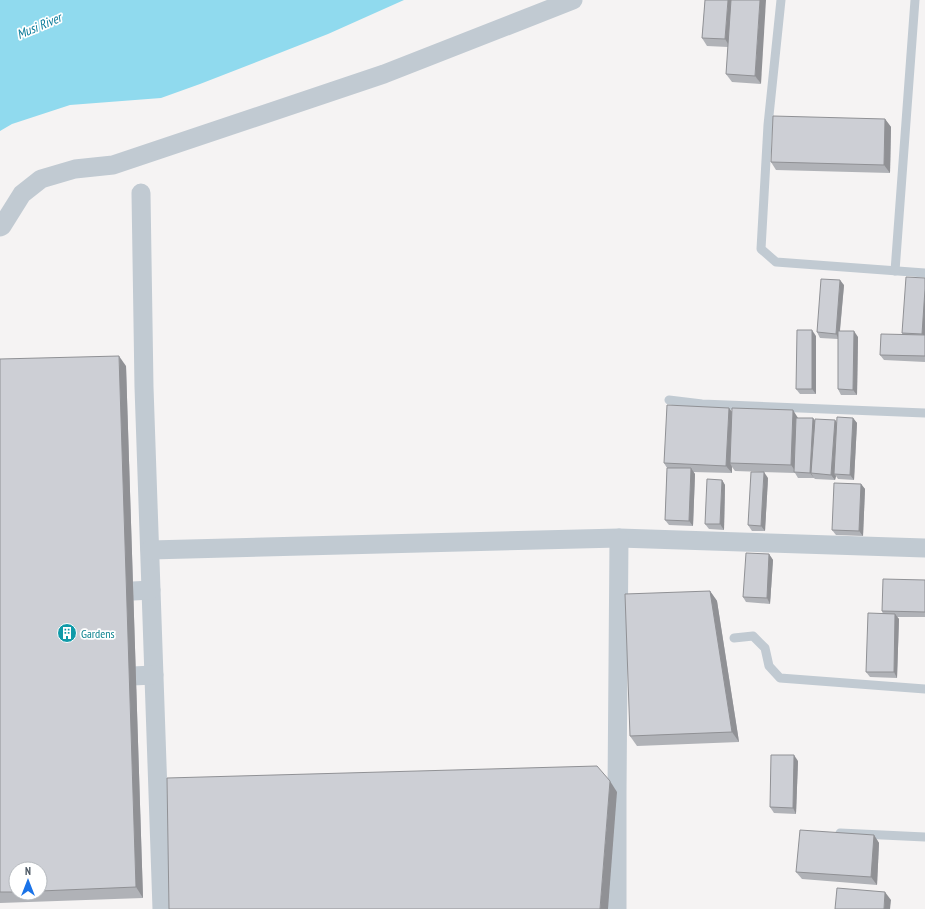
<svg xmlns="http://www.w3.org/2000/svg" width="925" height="909" font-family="'PT Sans Narrow',sans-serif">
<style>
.water{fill:#90daee}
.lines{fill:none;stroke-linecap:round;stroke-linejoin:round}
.lane{stroke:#c1cad2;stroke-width:9}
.street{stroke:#c1cad2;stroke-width:19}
.wall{fill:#b0b2b7;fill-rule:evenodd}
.shaded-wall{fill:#909195}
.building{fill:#cdcfd5;stroke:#909195}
.labels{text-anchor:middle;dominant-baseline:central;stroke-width:3.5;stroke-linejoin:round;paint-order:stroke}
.culture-label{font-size:12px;fill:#0d838f;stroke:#fff;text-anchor:start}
.water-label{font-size:13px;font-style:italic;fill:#0c7c9b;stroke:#fff}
</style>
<rect width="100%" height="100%" fill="#f5f3f3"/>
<polygon class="water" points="0,0 404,0 328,34 200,84 161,98 70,105 12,124 0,131"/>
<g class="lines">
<g class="lane">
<polyline points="781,0 768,125 761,249 776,262 925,273"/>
<polyline points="895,271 915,0"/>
<polyline points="669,400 702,404 925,413"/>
<polyline points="734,638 753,636 765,648 769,666 780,678 925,689"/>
<polyline points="840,833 925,837"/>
</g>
<g class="street">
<polyline points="141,193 144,387 162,909"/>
<polyline points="0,227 2,226 22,194 41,179 75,169 113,165 384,74 573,0"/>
<polyline points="150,550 619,538 925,548"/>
<polyline points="133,591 151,590"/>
<polyline points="110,677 154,675"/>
<polyline points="617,909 617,792 619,538"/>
</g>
</g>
<g class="wall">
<polygon points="705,0 761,84 732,82 726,74 728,47 707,46 702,38"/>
<polygon points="885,119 891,127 890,173 776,170 771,162"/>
<polygon points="925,278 925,362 884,360 880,355 903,335 902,333"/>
<polygon points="844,285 840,331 858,337 857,395 841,395 838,389 838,339 820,338 817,332"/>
<polygon points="816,336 816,394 800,394 796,389"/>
<path d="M0 359 126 366 143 898 0 903ZM16 869H40V893H16Z"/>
<polygon points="729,408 731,411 798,418 813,418 815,421 835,420 837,423 853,418 857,423 854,480 838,479 836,476 835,480 815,479 814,478 798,478 795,473 735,471 732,467 732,473 693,472 695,474 693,526 669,525 665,520 667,468 664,463"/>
<polygon points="768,478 765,531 752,531 748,525"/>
<polygon points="722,480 725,485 724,530 709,529 705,524"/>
<polygon points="861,484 865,489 863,536 836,535 832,530"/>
<polygon points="769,554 773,560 770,604 746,602 743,597"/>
<polygon points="925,580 925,617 897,617 899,619 897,678 870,677 866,672 883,614 882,611"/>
<polygon points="710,591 717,601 739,742 637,746 630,736"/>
<polygon points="798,761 796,814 774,813 770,807"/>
<polygon points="874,835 879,843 877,885 802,879 796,872"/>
</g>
<g class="shaded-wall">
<polygon points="728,0 734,0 730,47 725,39"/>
<polygon points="760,0 766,0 761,84 755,76"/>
<polygon points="885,119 891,127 890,173 884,165"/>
<polygon points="840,280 844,285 839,339 836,334"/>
<polygon points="925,289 925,339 922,334"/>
<polygon points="812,330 816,336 816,394 812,389"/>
<polygon points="854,331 858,337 857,395 853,390"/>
<polygon points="119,356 126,366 143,898 136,887"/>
<polygon points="729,408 735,416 730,463 732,467 732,473 726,466"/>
<polygon points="793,410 798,418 796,472 791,465"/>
<polygon points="813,418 817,424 811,473 814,478 810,473"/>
<polygon points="853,418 857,423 854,480 850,475"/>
<polygon points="835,420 838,425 834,474 836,476 835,480 831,475"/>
<polygon points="691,468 695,474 693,526 689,521"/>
<polygon points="764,472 768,478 765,531 761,526"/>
<polygon points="722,480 725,485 724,530 720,524"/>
<polygon points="861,484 865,489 863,536 859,531"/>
<polygon points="769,554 773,560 770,604 767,598"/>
<polygon points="710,591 717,601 739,742 732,732"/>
<polygon points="895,614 899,619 897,678 894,672"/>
<polygon points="794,755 798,761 796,814 793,808"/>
<polygon points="610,781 617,792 608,909 600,909"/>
<polygon points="874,835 879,843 877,885 871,877"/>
<polygon points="885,892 891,900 890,909 884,909"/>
</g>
<g class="building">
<polygon points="705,0 728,0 725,39 702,38"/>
<polygon points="731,0 760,0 755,76 726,74"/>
<polygon points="773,116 885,119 884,165 771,162"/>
<polygon points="906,277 925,278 925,289 922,334 902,333"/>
<polygon points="821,279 840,280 836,334 817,332"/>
<polygon points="797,330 812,330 812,389 796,389"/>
<polygon points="838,331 854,331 853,390 838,389"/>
<polygon points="881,334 925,335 925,356 880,355"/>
<polygon points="119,356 136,887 40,891 40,869 16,869 16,892 0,892 0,359"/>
<polygon points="667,405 729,408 726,466 664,463"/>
<polygon points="732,408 793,410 791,465 730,463"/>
<polygon points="837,417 853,418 850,475 834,474"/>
<polygon points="796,418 813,418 810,473 794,472"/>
<polygon points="815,419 835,420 831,475 811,473"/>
<polygon points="667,468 691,468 689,521 665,520"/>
<polygon points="751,472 764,472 761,526 748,525"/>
<polygon points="707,479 722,480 720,524 705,524"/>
<polygon points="834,483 861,484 859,531 832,530"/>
<polygon points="746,553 769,554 767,598 743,597"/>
<polygon points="883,579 925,580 925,612 882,611"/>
<polygon points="710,591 732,732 630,736 625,594"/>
<polygon points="868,613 895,614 894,672 866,672"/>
<polygon points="771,755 794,755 793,808 770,807"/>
<polygon points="597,766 610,781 600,909 169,909 167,778"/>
<polygon points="800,830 874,835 871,877 796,872"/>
<polygon points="837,888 885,892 884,909 835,909"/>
</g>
<defs>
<symbol id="building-disc" viewBox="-11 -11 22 22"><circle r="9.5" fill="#0f9aa8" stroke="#fff"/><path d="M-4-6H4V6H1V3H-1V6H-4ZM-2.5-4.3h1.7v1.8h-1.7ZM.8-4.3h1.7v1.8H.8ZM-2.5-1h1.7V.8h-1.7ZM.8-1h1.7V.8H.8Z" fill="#fff"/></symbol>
</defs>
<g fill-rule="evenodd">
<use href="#building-disc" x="56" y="622" width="22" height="22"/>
</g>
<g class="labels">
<g class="culture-label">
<text x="81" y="633">Gardens</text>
</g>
<g class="water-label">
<text transform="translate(39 26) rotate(-23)">Musi River</text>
</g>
</g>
<g transform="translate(28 881)"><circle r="19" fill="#ffffff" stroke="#b7bbc0"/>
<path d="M0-3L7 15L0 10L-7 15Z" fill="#1a73e8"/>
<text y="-6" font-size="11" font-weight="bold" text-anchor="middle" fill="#4a5661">N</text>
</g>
</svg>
